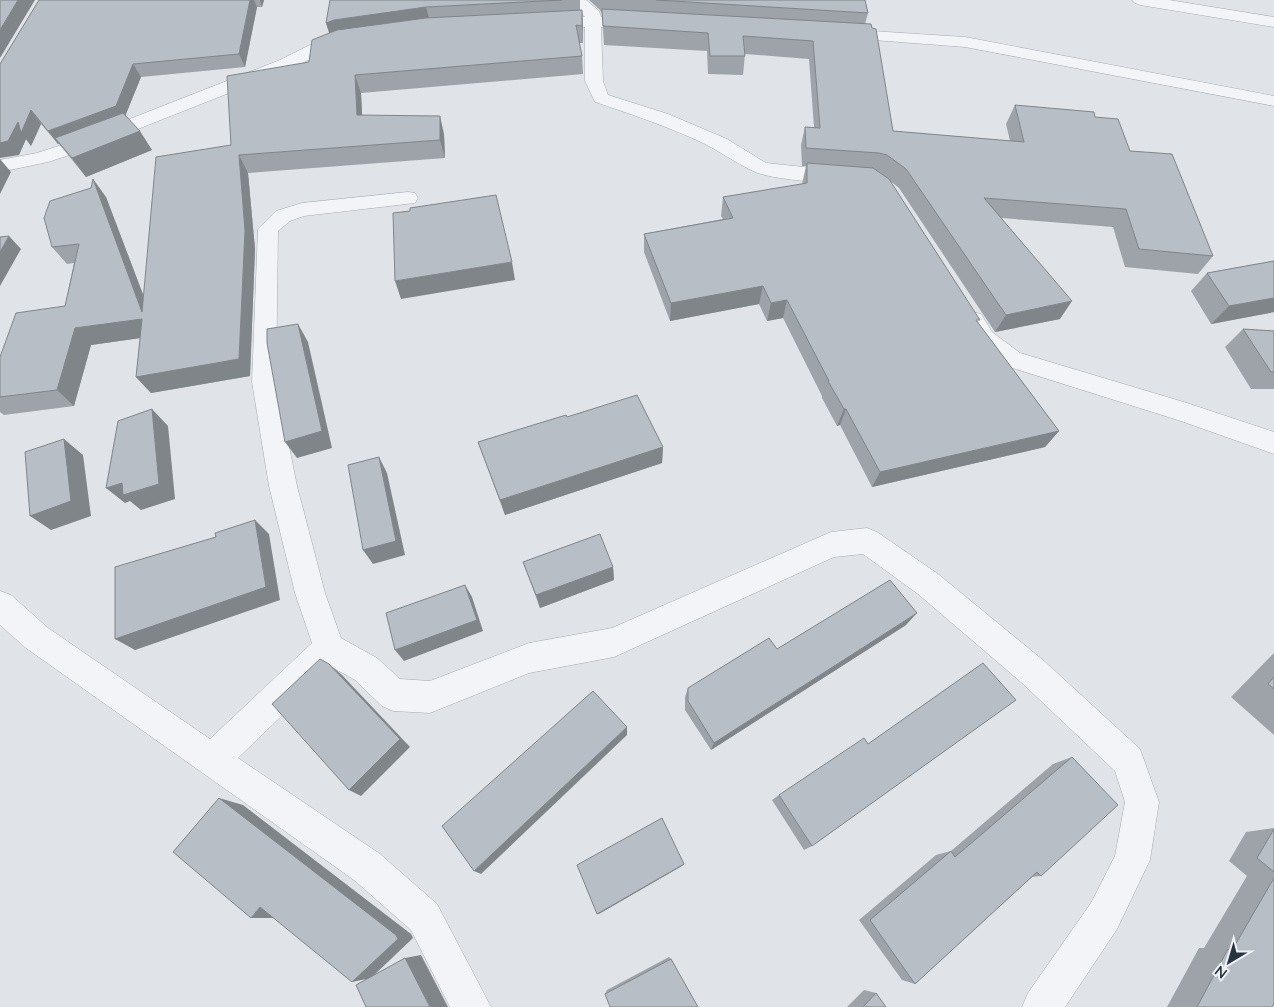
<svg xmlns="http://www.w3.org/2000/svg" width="1274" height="1007" font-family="Lato,sans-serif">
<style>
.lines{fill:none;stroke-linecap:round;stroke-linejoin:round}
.minor-casing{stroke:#a5acb2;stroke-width:1}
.minor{fill:#f2f4f7;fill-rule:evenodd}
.wall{fill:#9da3a9}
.shaded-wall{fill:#80858a}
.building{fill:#b7bec5;stroke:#80858a}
</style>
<rect width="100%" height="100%" fill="#e0e4e8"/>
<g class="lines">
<defs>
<g id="minor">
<path d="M569 0H586L599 11 601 17 640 16 646 18 648 21 646 24 640 26 601 27 603 81 608 95 668 114 727 139 766 163 841 171 848 173 851 177 848 181C832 185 767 179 753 171 732 161 714 147 692 138 660 124 628 113 595 102L585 81V27L545 28 539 26 537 23 539 20 545 18 585 17Z"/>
<polygon points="1132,0 1169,0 1274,17 1274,27 1140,5 1135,3"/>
<polygon points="840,29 965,37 1274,96 1274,106 965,47 834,37 832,34 834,31"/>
<polygon points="346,36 352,37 354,41 352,45 324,52 292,68 85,150 48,162 0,172 0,160 37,153 71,142 280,60 312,44"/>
<polygon points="408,192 415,193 418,198 415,203 304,216 290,221 278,231 276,382 297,486 325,593 341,638 377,658 400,679 430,681 529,643 612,628 831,532 867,528 877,532 938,574 1044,661 1140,749 1159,802 1150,860 1117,929 1065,1007 1022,1007 1028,993 1091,903 1115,856 1125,802 1115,771 1022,683 918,594 863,554 834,557 614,657 529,673 430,713 393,711 382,706 355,680 332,667 238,758 380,854 437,904 491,1007 450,1007 411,930 354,880 26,648 0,625 0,591 11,595 48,628 210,739 312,643 295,593 269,486 252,382 258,229 276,211 302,203"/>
<polygon points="973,312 981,314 992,332 1020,353 1187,403 1274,432 1274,454 1181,421 1003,365 976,344 961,320 965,314"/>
</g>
</defs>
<use href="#minor" class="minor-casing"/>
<use href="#minor" class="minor"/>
</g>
<g class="wall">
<polygon points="39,0 264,0 262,7 257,7 245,67 141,77 125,116 152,150 86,177 59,144 58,144 41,124 31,146 26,139 19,155"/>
<polygon points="330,0 580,0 580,10 582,10 583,43 579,43 582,56 583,74 361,93 362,115 444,134 445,158 248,173 255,249 250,376 151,393 136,377 140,338 91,345 74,406 4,415 0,412 0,357 65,306 74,263 67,264 52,247 106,197 144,297 231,145 309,62 329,33 326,23"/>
<polygon points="589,0 865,0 868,13 865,24 893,131 1010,141 1006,124 1015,105 1095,117 1130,151 1213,256 1198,274 1125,267 1113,227 1002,218 1060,319 995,332 899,188 889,180 978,323 1059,431 1045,447 872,487 840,425 837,426 822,398 822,396 783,318 767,321 759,304 670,321 644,252 644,234 723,219 721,216 723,197 802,184 806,166 802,166 801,145 805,127 814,127 809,59 745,54 743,75 708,74 707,51 604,45 602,14 600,10"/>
<polygon points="1274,261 1274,312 1211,324 1191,291 1207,273"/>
<polygon points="1243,329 1274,331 1274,389 1251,389 1225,347"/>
<polygon points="567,417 663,447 662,463 505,515 478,442"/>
<polygon points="523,562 613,567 614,580 540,608"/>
<polygon points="906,625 711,750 685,710 685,697 688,688 777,649"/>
<polygon points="1274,653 1274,735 1231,697"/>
<polygon points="1072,757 1041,876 1032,877 915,984 902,980 859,920 936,855 951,851 1053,764"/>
<polygon points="779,795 812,846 804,850 772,800"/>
<polygon points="1274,828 1274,1003 1272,1007 1167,1007 1199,948 1204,948 1247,876 1229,861 1246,832"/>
<polygon points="669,957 671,959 605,994 607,990"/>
<polygon points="864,990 876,993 886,1007 847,1007"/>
</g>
<g class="shaded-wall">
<polygon points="18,0 35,0 0,58 0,30"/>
<polygon points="250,0 254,0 257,7 245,67 239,54"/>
<polygon points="260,0 264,0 262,7"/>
<polygon points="426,7 430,22 331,38 326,23 334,20"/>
<polygon points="582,10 583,28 583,43 582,26"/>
<polygon points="133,64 141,77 124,119 55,138 59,144 58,144 48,131"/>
<polygon points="355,75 361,93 363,133 357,115"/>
<polygon points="31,110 41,124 31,146 26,139 19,155 0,158 0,143 18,122"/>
<polygon points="440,116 444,134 445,158 440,140"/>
<polygon points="140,131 152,150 86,177 72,158"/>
<polygon points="239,155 248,173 255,249 250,376 151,393 136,377"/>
<polygon points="0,159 11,172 0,194"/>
<polygon points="93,179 106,197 156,329 142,312"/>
<polygon points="9,236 21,249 0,286 0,252"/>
<polygon points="512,262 515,280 401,299 395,281"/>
<polygon points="763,286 759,304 670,321 671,303"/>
<polygon points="1274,298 1274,312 1211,324 1229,306"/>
<polygon points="787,300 783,318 767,321 771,303"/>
<polygon points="1072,301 1060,319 995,332 1006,315"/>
<polygon points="142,319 155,336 91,345 74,406 57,390 75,328"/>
<polygon points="298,324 308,342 332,448 297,458 285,442"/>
<polygon points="152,409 168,426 175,499 141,510 130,501 125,503 106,488 122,483"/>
<polygon points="844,409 846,409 840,425 837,426"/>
<polygon points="1059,431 1045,447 872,487 880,472"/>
<polygon points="64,439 83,455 91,516 51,530 30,516"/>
<polygon points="663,447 662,463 505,515 500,500"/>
<polygon points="379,457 387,473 405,555 373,564 363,550"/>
<polygon points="255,520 269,534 280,600 135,650 115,639"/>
<polygon points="613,567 614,580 540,608 536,595"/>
<polygon points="465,585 472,597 483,631 404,661 395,650"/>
<polygon points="917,613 906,625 711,750 714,743"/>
<polygon points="329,664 342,675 410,747 361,796 349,790"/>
<polygon points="627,727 627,735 481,874 474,871"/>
<polygon points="219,798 243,805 411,934 413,938 371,978 352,982"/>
<polygon points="684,864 682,866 599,914 597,914"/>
<polygon points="260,907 275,918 251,918"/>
<polygon points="421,955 448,1007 430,1007 405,958"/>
</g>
<g class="building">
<polygon points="0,0 18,0 0,30"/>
<polygon points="39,0 250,0 239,54 133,64 116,106 48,131 31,110 21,133 18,122 8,141 0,143 0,64"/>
<polygon points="330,0 562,0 426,7 334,20 326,23"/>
<polygon points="656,0 865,0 868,13"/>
<polygon points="602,9 871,24 872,28 876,29 893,131 1024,142 1015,105 1094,112 1095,117 1118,119 1130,151 1172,154 1213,256 1139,249 1126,209 984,198 1072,301 1006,315 906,169 887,155 879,153 806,148 805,127 820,128 813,41 743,36 745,56 710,56 708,33 603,26"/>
<polygon points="582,10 582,26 576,25 582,56 355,75 357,115 440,116 440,140 239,155 245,231 239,359 136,377 142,319 75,328 57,390 0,397 0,357 16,313 65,306 79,244 52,247 44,218 50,201 91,188 93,179 142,312 156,157 231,145 227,76 309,62 312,40 337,30 426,18"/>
<polygon points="123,113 140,131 72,158 55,138"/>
<polygon points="807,163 873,168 889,179 980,320 976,320 1059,431 880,472 846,409 844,409 828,381 829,381 787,300 771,303 763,286 671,303 644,234 733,218 723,197 807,183"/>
<polygon points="496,195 512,262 395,281 393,213 410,211 410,208"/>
<polygon points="9,236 0,252 0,237"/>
<polygon points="1274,261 1274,298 1229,306 1207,273"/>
<polygon points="298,324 322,431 285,442 267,343 267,329"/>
<polygon points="1243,329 1274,331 1274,372 1271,372"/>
<polygon points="637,395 663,447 500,500 478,442 566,415 567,417"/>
<polygon points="152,409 159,484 123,495 122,483 106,488 118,421"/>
<polygon points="64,439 71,501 30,516 25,452"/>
<polygon points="379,457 396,541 363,550 348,465"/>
<polygon points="255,520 266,587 115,639 115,567 216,537 215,533"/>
<polygon points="600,534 613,567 536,595 523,562"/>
<polygon points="890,580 917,613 714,743 688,701 688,688 769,638 777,649"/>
<polygon points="465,585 477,620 395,650 386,613"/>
<polygon points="320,659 329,664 400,739 349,790 272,704"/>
<polygon points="983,663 1016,700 812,846 779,795 864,738 868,744"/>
<polygon points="1274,677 1274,689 1268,684"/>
<polygon points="593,691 627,727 474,871 442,826"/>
<polygon points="1072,757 1118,805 1041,876 1037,872 915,984 870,920 951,851 955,857"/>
<polygon points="219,798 396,935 398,939 352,982 260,907 251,918 173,852"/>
<polygon points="662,818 684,864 597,914 577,865"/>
<polygon points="1274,829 1274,872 1257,858"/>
<polygon points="1274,878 1274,1003 1272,1007 1197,1007 1228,949 1231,952"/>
<polygon points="405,958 430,1007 366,1007 356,985"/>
<polygon points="671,959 698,1007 610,1007 605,994"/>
<polygon points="876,993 886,1007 863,1007"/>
</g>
<g transform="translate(1229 962) rotate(218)" stroke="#eff3f6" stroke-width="4" paint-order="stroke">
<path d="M0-4L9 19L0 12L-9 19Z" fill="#28343f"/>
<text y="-8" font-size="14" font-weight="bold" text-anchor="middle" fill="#28343f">N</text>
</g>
</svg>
